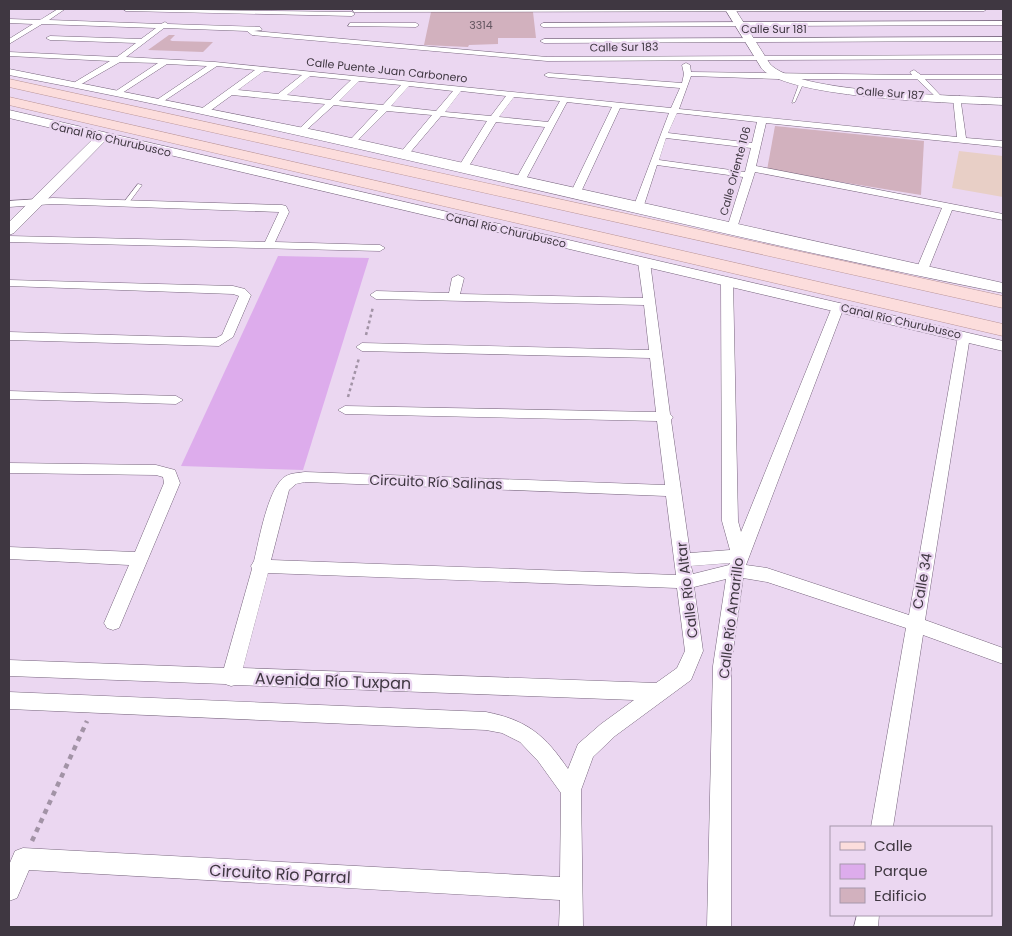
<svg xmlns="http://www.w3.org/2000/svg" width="1012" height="936" font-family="Poppins,sans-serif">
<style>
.commercial{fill:#e8cfc6}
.green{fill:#ddacec}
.building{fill:#d2b1be}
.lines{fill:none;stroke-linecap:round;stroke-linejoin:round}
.lane-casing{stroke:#77657d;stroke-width:1}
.street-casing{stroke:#77657d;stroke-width:1}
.secondary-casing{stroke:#77657d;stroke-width:1}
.primary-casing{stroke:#b99496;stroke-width:1}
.path-far1{stroke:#a293a6;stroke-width:2.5;stroke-dasharray:3 3;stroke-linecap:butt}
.path{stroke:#a293a6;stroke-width:4.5;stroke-dasharray:5 5;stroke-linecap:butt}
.lane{fill:#fff;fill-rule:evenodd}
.street{fill:#fff;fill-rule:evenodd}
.secondary{fill:#fff;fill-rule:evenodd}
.primary{fill:#fcdddc;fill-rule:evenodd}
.labels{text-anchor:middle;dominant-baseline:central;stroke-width:4.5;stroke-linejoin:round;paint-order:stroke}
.number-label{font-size:11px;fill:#645660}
.far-street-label{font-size:11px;fill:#3f3741;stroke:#ebd7f1}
.street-label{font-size:14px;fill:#3f3741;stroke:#ebd7f1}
.near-street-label{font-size:16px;fill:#3f3741;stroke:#ebd7f1}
</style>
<rect width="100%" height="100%" fill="#ebd7f1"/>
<polygon class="commercial" points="959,151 1003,156 1003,197 952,188"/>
<polygon class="green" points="278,256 369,258 303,470 181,466"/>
<g class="building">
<polygon points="431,12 533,12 536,38 498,38 498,44 469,45 468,47 424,45"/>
<polygon points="169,35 175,35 170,40 172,41 213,42 203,52 148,50"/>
<polygon points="775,126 924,141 921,195 767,170"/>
</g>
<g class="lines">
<defs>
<g id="lane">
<polygon points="801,83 803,84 795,102 792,103 799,84"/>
<polygon points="138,184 142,185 128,204 124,204 124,202"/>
</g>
<g id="street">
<path d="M58 9H65L49 20 161 24 165 22 168 24 260 27 262 30 254 31 547 57 1003 55V59L547 61 252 35 247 31 164 28 126 57 215 62 671 108 680 88 548 77 544 75 548 73 682 83 684 74 682 65 686 63 690 65 691 72 912 75 910 72 914 70 921 75H1003V79H925L941 96 937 98 917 79H778L691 76 679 109 957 137 953 98 960 96 966 138 1003 141V147L766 123 756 166 1003 214V220L952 210 928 270 922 273 916 270 942 208 755 172 737 228 732 231 727 228 743 177 657 165 643 208 634 210 633 208 669 113 620 108 581 192 576 195 571 192 612 107 567 102 526 179 521 182 516 179 545 127 496 122 469 166 464 169 459 166 487 121 441 116 408 155 405 156 400 153 432 115 387 111 353 145 350 144V140L378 110 334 105 302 134 298 131 299 129 325 104 232 95 207 113H201V109L255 70 217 66 161 103H158V99L207 66 167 64 119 95 115 93 116 91 158 63 120 62 78 86H75V82L110 61 9 56V52L117 57 136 43 50 40 46 38 50 36 141 39 156 28 42 24 9 44V39L33 24 9 23V19L40 20ZM264 71 302 75 278 94 238 90ZM310 76 351 80 330 100 287 95ZM359 81 401 85 383 105 339 101ZM409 86 453 91 436 111 391 106ZM461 91 506 96 491 116 445 112ZM514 97 560 101 548 122 499 117ZM677 113 757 122 752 143 668 133ZM666 138 751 148 745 172 659 160Z"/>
<polygon points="123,9 352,12 355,14 352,16 126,11"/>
<polygon points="352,9 987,9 984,11 354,12"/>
<polygon points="1003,21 1003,25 543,27 540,25 543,23"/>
<polygon points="350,23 416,23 419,25 416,27 348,26"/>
<polygon points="1003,37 1003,41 544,43 540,41 544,39"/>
<polygon points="53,198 282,205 286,206 289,212 275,242 380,245 385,248 380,251 9,242 9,236 265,242 279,212 53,204 9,207 9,201"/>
<path d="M644 259 650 262 670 414 673 417 671 420 690 553 730 550 722 521 721 281 727 278 733 281 738 521 741 532 832 307 838 303 842 304 844 307 746 565 767 568 909 615 958 336 964 332 970 336 925 620 1003 648V664L923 635 893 827H871L906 628 767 582 743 578 731 666V927H707L713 666 726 579 694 587 703 651 691 680 615 736 593 757 581 790 583 927H559L560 900 29 870 17 898 9 901V865L15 851 23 848 560 877 561 793 538 761 520 742 502 733 486 730 9 709V692L486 712C527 720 545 735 568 769L578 744 601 724 634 700 236 685 231 686 225 684 9 676V660L224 668 252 569 251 566 254 561C259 541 268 486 286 476 291 473 299 473 305 472L665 485 657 421 345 414 338 410 345 406 656 412 650 358 362 351 356 347 362 343 649 350 644 305 376 299 370 295 376 291 449 293 452 278 458 275 464 278 460 294 643 298 638 262ZM305 482 666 496 676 575 271 560 289 490 296 484ZM730 563 729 565 693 574 691 566ZM268 573 677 588 685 651 677 668 656 683 243 668Z"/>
<polygon points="9,280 233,286 245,289 251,295 233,337 219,346 9,340 9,332 216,338 222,335 239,296 233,294 9,286"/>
<polygon points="9,391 176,396 183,400 176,404 9,399"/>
<polygon points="9,463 156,465 175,470 180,483 119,628 113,630 107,628 104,623 129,565 9,559 9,547 135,552 164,483 163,477 156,475 9,473"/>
<polygon points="857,915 879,915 878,927 854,927"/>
</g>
<g id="secondary">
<path d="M725 9H735L770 64C797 94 957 95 1003 98V105C957 103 790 99 762 69Z"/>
<path d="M9 69 324 132 1003 283V293C670 227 343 138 9 75Z"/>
<polygon points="9,110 1003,341 1003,351 106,140 14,233 9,235 9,222 94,138 9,118"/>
</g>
<g id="primary">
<polygon points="9,79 1003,296 1003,308 9,87"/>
<polygon points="9,97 1003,324 1003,336 9,105"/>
</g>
</defs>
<use href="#lane" class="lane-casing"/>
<use href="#street" class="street-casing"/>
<use href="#secondary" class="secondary-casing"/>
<use href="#primary" class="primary-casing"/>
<g class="path-far1">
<polyline points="366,335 373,307"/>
<polyline points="348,397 359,358"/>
</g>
<polyline class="path" points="32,841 87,721"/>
<use href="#lane" class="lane"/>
<use href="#street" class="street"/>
<use href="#secondary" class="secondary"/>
<use href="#primary" class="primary"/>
</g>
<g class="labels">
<g class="number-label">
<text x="481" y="25">3314</text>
</g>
<g class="far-street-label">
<text x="774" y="29">Calle Sur 181</text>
<text transform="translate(624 47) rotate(-1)">Calle Sur 183</text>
<text transform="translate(387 70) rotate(6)">Calle Puente Juan Carbonero</text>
<text transform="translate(890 93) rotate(4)">Calle Sur 187</text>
<text transform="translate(111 139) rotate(13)">Canal Río Churubusco</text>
<text transform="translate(735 171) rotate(-75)">Calle Oriente 106</text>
<text transform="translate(506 230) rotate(13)">Canal Río Churubusco</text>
<text transform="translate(901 321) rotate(13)">Canal Río Churubusco</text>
</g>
<g class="street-label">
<text transform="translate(436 482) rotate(2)">Circuito Río Salinas</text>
<text transform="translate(922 581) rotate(-80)">Calle 34</text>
<text transform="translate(687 590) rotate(-97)">Calle Río Altar</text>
<text transform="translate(731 618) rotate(-83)">Calle Río Amarillo</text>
</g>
<g class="near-street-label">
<text transform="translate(333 681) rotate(2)">Avenida Río Tuxpan</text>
<text transform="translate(280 874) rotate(3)">Circuito Río Parral</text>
</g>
</g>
<rect width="1012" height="936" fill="none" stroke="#3f3741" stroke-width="20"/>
<rect x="830" y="826" width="162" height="90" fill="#ebd7f1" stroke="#a697ab"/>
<rect x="840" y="842" width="25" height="8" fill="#fcdddc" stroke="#a697ab"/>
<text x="874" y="851" font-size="15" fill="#3f3741">Calle</text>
<rect x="840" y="864" width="25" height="15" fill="#ddacec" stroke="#a697ab"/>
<text x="874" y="876" font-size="15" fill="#3f3741">Parque</text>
<rect x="840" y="888" width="25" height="15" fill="#d2b1be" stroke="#a697ab"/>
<text x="874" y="901" font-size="15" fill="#3f3741">Edificio</text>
</svg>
